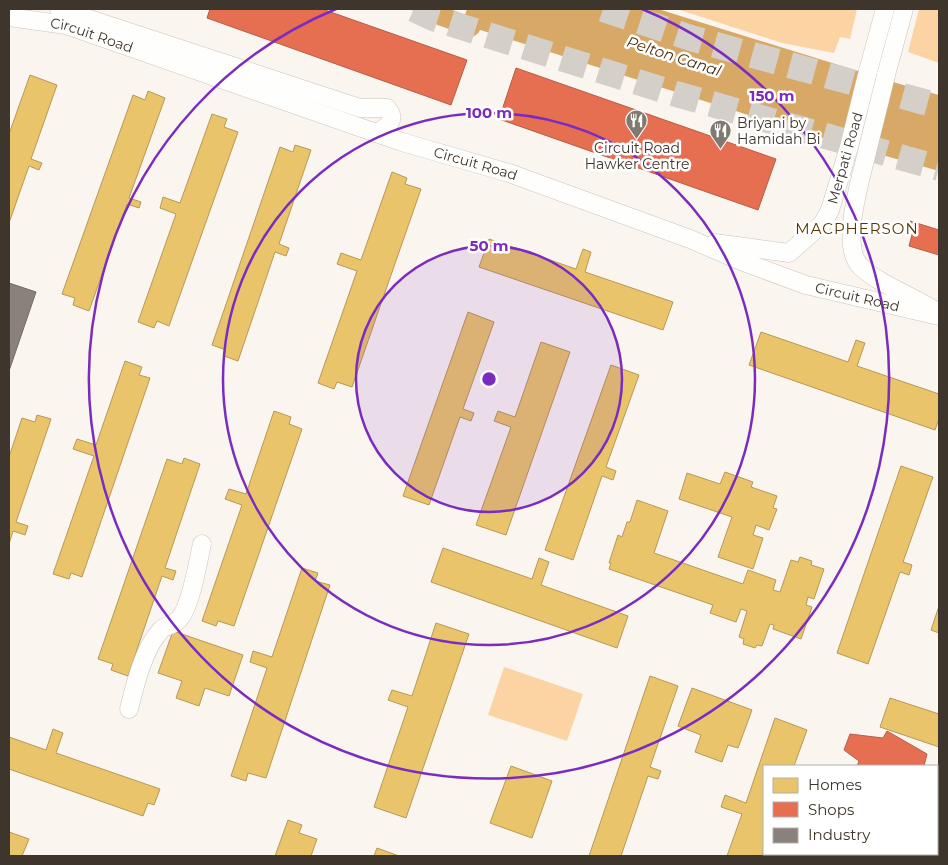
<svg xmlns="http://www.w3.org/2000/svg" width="948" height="865" font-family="Montserrat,sans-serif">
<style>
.green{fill:#fcd4a4}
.water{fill:#d8a867}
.homes{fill:#e9c46a;stroke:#b69957}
.shops{fill:#e76f51;stroke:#b45e46}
.industry{fill:#8a817c;stroke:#736a64}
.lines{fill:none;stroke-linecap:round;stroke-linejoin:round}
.canal{stroke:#d8a867;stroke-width:19}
.highway-tunnel{stroke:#d4cfc8;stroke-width:26;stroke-dasharray:26 13;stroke-linecap:butt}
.minor-casing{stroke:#cac4bd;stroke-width:19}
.minor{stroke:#fefefd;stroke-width:18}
.minor-bridge-casing{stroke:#cac4bd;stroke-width:19;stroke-linecap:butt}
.minor-bridge{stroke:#fefefd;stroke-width:18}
.ring{fill:none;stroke:#7b2cbf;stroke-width:2.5}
.labels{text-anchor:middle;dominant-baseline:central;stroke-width:5;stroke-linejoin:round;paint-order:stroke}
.street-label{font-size:14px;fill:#3e362c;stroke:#fff}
.poi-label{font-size:14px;fill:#3e362c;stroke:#fff;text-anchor:start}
.water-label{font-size:15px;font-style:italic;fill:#4b300a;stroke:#fff}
.neighbourhood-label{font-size:15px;letter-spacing:1px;fill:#583400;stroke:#fff}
.centre{fill:#7b2cbf;stroke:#fff;stroke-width:2.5}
.ring-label{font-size:15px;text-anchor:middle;font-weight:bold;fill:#7b2cbf;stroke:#fff;stroke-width:5;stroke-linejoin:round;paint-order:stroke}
</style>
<rect width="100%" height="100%" fill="#faf5ef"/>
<g class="green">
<polygon points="677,9 857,9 850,39 840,37 834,53 782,43"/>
<polygon points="919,9 939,9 939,63 908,52"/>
<polygon points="504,667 583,694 567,741 488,715"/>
</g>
<polygon class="water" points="477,9 658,9 903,85 939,95 939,171 808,134 471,27"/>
<g class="homes">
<polygon points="30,75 57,85 31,159 42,163 39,170 29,166 9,223 9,134"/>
<polygon points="148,91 165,98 129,198 141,202 139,208 127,204 89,311 73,305 75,298 62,294 133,95 145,100"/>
<polygon points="212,114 227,119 224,127 238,132 169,326 157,321 154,328 138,322 176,214 160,208 163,197 180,203"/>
<polygon points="295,145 311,150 279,244 289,248 286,256 275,252 238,361 224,356 226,350 212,345 280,147 293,152"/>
<polygon points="392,172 407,178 405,184 421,189 352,387 337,382 334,389 318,383 357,271 337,264 341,253 361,260"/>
<polygon points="489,239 576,269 583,249 591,252 585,272 673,302 663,330 479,267"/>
<polygon points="468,312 494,322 463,409 474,413 471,421 460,417 429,505 403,496"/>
<polygon points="761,332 848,362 856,340 865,343 857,366 939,394 939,419 935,430 749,365"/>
<polygon points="541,342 570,352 506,535 476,525 511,427 494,421 498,411 515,417"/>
<polygon points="125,361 142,367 139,375 150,378 82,577 71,573 69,579 53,574 94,456 73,449 77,439 96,445"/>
<polygon points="611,365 639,375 606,467 616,471 613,480 602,476 573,560 545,550"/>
<polygon points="274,411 291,417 289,424 302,429 234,626 218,621 216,626 202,621 242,505 225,499 229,489 246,494"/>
<polygon points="37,415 51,419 16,522 28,526 25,535 13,531 9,544 9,457 22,418 35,422"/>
<polygon points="184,458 200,464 165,568 176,571 173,580 162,576 128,676 111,670 113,664 98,659 167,459 182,464"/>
<polygon points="901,466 933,477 903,562 912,565 909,575 900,572 868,664 837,653"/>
<polygon points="725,472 753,482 751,487 777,496 773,508 777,509 769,530 756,525 753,535 763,538 753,569 718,557 732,517 679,499 687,473 720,484"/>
<polygon points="637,500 668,511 654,553 743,584 748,570 776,580 773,590 780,592 791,560 798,562 800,557 812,561 811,565 824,569 814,599 808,597 806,605 812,607 801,639 773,629 774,625 770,624 762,646 757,645 755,648 743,644 744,639 739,637 747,611 741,609 736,622 710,613 713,605 609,569 611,563 609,563 618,535 622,537 627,522 630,522"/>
<polygon points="443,548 532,579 539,558 549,562 541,585 628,616 617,648 431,582"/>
<polygon points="302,568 318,573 315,581 330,585 266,778 248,773 246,781 231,776 267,668 250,662 253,651 272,657"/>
<polygon points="939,606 939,633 931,630"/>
<polygon points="436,623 469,634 406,818 374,807 408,707 388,700 392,690 412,696"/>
<polygon points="173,631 243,655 229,696 205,688 199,706 176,698 182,681 158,673"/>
<polygon points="650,676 678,686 650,767 661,771 658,779 648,776 621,856 589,856"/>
<polygon points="692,688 752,710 738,748 728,745 722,762 695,752 701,735 678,726"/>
<polygon points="890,698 939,714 939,747 880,727"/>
<polygon points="775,718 807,730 794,766 764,766 764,851 762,856 727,856 742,814 721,807 725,795 746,803"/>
<polygon points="53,729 63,733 56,753 160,789 154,805 148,803 143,816 9,769 9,737 46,750"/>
<polygon points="511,766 552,781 532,838 490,823"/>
<polygon points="288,820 302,825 299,833 317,839 311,856 275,856"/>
<polygon points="9,832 29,839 22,856 9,856"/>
<polygon points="377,848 399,856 374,856"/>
</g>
<g class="shops">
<polygon points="210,9 322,9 467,60 451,105 207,18"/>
<polygon points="516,68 776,159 758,210 499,119"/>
<polygon points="910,221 939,230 939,255 909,246 913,231 907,229"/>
<polygon points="887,731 927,754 924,766 857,766 859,761 844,750 850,734 883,738"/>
<polygon points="836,854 909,854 908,856 840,856"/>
</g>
<polygon class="industry" points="9,283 36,292 9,371"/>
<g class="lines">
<polyline class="canal" points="422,9 471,27 477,9"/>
<g class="highway-tunnel">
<polyline points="414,9 433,18 676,94 939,168"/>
<polyline points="603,9 694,39 939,106"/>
</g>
<defs>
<g id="minor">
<path d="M59 9 360 108H387C397 120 388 127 376 133"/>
<path id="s1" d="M9 17 66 25 402 142 509 173 690 239 741 261 806 285 939 316"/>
<polyline points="868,71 885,9"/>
<polyline points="886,75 904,9"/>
<path d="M867 152C861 179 839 246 861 267 882 286 911 295 934 310"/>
<polyline points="715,243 789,253 823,223 830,210 849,147"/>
<path d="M129 709C135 685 144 647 161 630 166 625 174 626 180 618 191 605 198 562 202 544"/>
</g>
</defs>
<use href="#minor" class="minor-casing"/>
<use href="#minor" class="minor"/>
<defs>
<g id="minor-bridge">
<polyline points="849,147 868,71"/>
<polyline points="867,152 886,75"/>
</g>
</defs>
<use href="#minor-bridge" class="minor-bridge-casing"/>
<use href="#minor-bridge" class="minor-bridge"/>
</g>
<circle cx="489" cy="379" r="133" fill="#7b2cbf" fill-opacity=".12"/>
<g class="ring">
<circle cx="489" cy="379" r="133"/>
<circle cx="489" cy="379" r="266"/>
<path d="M642 9A400 400 0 1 1 336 9"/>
</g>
<defs>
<symbol id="restaurant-pin" viewBox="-11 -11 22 30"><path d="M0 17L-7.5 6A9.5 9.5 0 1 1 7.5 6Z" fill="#807970" stroke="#fff"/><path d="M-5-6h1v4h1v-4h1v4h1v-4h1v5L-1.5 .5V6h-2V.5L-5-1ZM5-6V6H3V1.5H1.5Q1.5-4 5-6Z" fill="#fff"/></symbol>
</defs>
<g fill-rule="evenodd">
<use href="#restaurant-pin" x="624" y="108" width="25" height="34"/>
<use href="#restaurant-pin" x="708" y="118" width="25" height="34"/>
</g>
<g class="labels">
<g class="street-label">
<text stroke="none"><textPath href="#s1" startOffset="85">Circuit Road</textPath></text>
<text transform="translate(845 158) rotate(-74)">Merpati Road</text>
<text stroke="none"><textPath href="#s1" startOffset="490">Circuit Road</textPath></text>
<text stroke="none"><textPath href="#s1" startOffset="895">Circuit Road</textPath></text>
</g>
<g class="poi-label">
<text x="737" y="123">Briyani by<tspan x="737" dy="16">Hamidah Bi</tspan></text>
<text x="637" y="148" text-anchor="middle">Circuit Road<tspan x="637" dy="16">Hawker Centre</tspan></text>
</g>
<g class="water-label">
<text transform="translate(674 56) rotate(18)">Pelton Canal</text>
</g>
<g class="neighbourhood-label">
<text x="857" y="228">MACPHERSON</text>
</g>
</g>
<circle cx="489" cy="379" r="8" class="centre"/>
<g class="ring-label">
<text x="772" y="101">150 m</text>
<text x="489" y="118">100 m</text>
<text x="489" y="251">50 m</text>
</g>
<rect width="948" height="865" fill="none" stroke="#3e362c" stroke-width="20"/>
<rect x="763" y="765" width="175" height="90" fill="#ffffff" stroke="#b2afab"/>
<rect x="773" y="778" width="25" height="15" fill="#e9c46a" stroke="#b2afab"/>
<text x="808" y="790" font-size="15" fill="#3e362c">Homes</text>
<rect x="773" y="802" width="25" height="15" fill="#e76f51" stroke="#b2afab"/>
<text x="808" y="815" font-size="15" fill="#3e362c">Shops</text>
<rect x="773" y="828" width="25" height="15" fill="#8a817c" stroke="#b2afab"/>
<text x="808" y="840" font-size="15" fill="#3e362c">Industry</text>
</svg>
